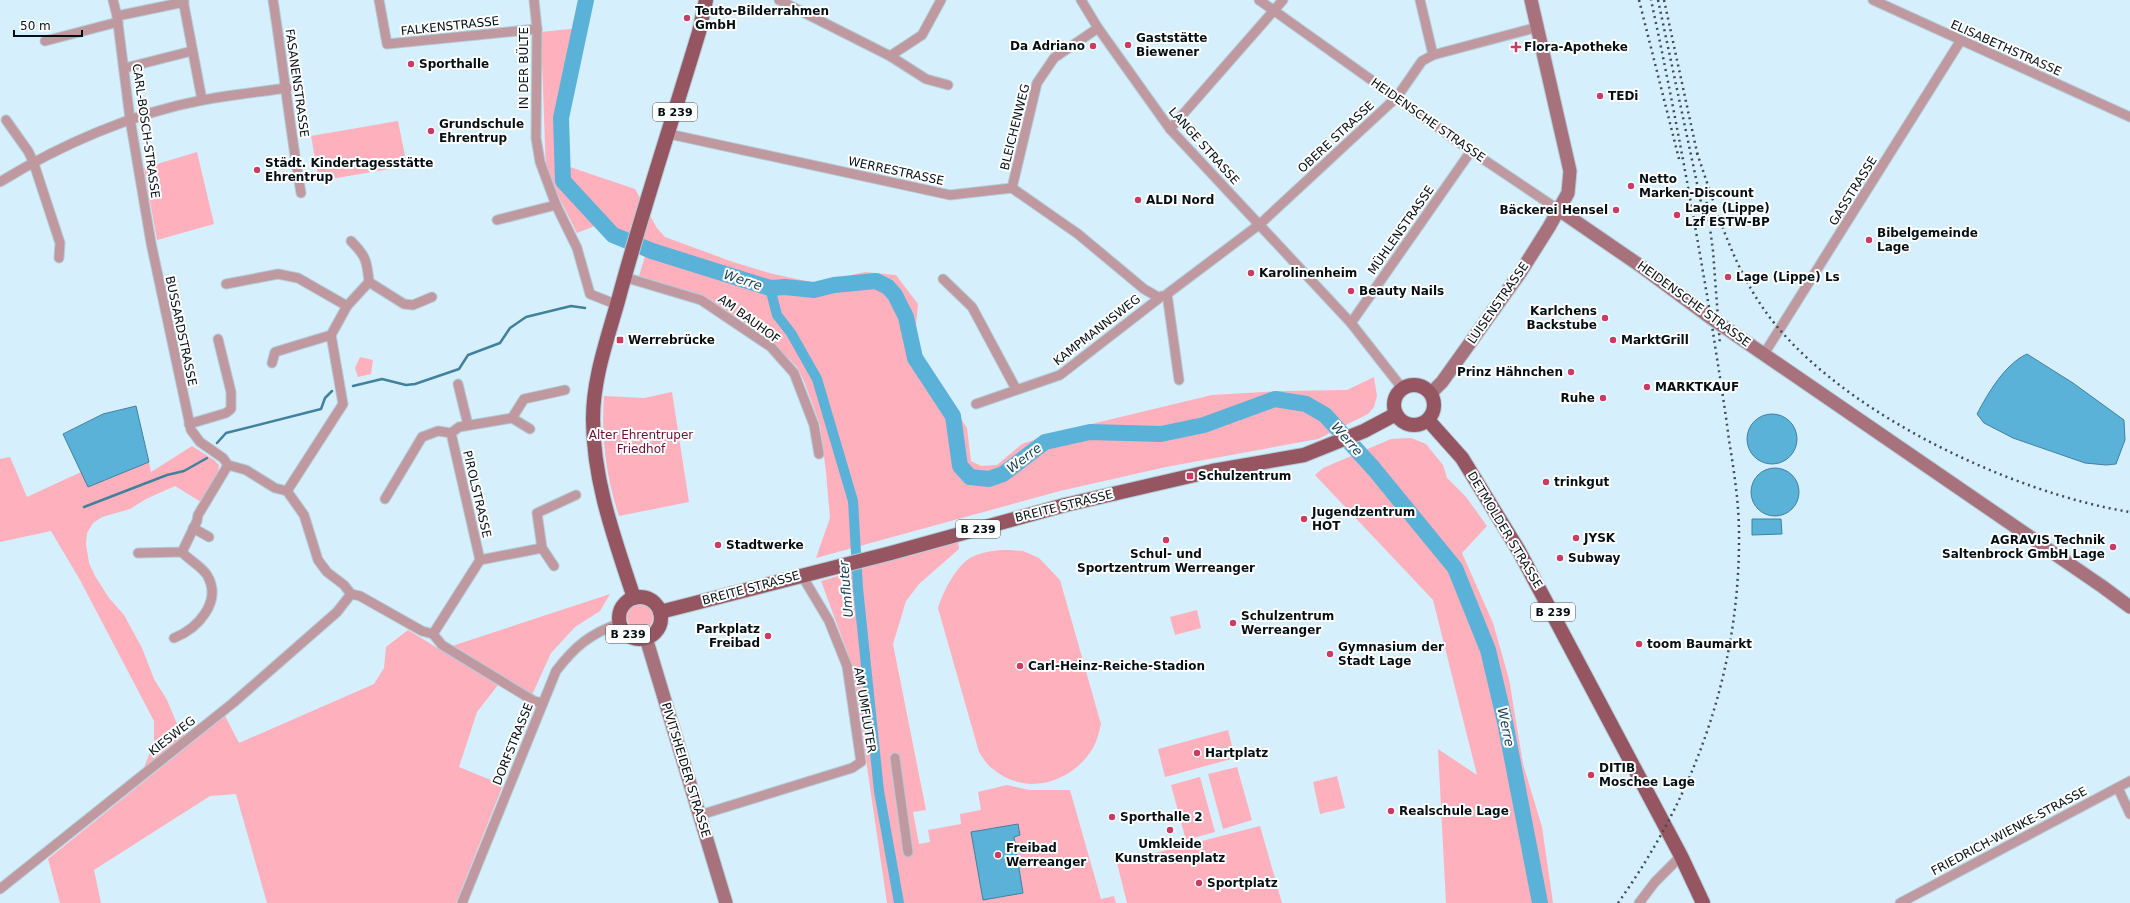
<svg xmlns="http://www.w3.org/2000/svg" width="2130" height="903" font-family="'DejaVu Sans',sans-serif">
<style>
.green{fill:#feb0bd}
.water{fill:#5bb2d9;stroke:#41819e}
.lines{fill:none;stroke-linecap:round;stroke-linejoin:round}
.stream{stroke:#41819e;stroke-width:2.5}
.canal{stroke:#5bb2d9;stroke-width:10}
.river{stroke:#5bb2d9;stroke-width:16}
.street-casing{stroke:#b4cbd7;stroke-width:11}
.secondary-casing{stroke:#b4cbd7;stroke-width:15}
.primary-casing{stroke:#b4cbd7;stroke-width:16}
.street{stroke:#bf999f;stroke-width:9}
.secondary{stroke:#a7727b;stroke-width:13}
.primary{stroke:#955561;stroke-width:14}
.rail{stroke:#3e4e55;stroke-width:2.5;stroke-dasharray:2 4;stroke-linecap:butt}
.poi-dot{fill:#ca3c64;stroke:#fff;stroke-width:1.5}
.labels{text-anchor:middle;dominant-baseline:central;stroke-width:4;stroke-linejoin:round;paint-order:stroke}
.shield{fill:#fff;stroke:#4f575a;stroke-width:1}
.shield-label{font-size:11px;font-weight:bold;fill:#040f14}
.poi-label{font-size:12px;font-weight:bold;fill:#040f14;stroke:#fff;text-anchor:start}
.street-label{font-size:12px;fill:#040f14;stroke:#fff}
.park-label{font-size:12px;fill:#6d0a2d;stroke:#fff}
.water-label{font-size:13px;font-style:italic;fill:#1b4253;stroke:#fff}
</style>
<rect width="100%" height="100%" fill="#d5effc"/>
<g class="green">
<polygon points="580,28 562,118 570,167 635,189 657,228 665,237 733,262 773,274 816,283 865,272 896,275 918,304 916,325 921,358 967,428 971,461 981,466 997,465 1022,444 1058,432 1212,395 1281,391 1347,390 1374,377 1377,396 1374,407 1368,414 1318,439 1166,467 1060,491 816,558 830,518 826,472 820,425 804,381 797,367 769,339 701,296 639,276 648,246 613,234 602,223 577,233 546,172 541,32"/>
<polygon points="398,121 407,166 319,181 311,136"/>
<polygon points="197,152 214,224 157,240 144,168"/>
<polygon points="360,357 373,360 371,374 358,377 355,368"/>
<path d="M672 392 689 502 619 516C606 477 601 437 604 396L644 398Z"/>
<polygon points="1411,438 1426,444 1443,465 1447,478 1466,497 1487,526 1462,553 1493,623 1509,679 1523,764 1542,827 1553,903 1446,903 1438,749 1477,775 1433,600 1315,475 1323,468 1391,439"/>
<polygon points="192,446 214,460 219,465 218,475 201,502 175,486 146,499 130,509 102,517 93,523 87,533 86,544 89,563 95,576 109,598 124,615 142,648 154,679 167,700 177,724 185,737 143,770 154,742 154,721 80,580 51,531 0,542 0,459 10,457 27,497 81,472 88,487 149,462 151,472"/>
<polygon points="958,540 959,549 919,584 906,601 893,644 926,810 913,812 919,844 930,842 928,830 961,824 960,814 981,810 978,792 1007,785 1029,790 1070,790 1101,899 1114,896 1116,903 887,903 852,665 821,581"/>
<path d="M1009 550 1023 551 1039 558 1060 580 1101 724C1099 732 1097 741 1093 748 1072 783 1026 797 993 769 987 765 983 758 979 752L938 608C943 592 957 564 972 557 984 551 997 550 1009 550Z"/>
<polygon points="610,594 600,611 575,627 551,653 532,695 452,646"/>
<circle cx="640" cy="617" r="13"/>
<polygon points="1197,610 1201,628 1175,635 1170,617"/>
<polygon points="408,630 498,685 477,712 459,767 503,785 456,903 267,903 236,794 210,796 94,870 101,903 60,903 48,859 225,716 239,743 374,684 384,668 386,647"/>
<polygon points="1228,730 1235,758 1165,777 1158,749"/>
<polygon points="1237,767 1252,820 1223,829 1208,774"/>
<polygon points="1337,776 1345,808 1320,814 1313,782"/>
<polygon points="1200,777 1215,832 1186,840 1171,785"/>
<polygon points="1260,826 1282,903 1127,903 1117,863"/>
</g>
<g class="water">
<path d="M2027 354 2073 383 2124 420 2125 440 2116 464 2106 465 2085 463 2013 438 1984 423 1977 414C1988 393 2005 364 2027 354Z"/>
<polygon points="136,406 149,462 88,487 63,434 103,414"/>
<circle cx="1772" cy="439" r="25"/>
<circle cx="1775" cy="492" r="24"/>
<polygon points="1752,519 1781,519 1782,534 1752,535"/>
<polygon points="1018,824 1020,835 1014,837 1023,893 983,900 971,832"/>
</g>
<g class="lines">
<g class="stream">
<polyline points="353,386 382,379 406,385 415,384 459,369 468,355 500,343 510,328 526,317 571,306 585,308"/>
<polyline points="217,443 226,433 321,409 325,398 332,391"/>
<polyline points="84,507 167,475 184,471 207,458"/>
</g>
<polyline class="canal" points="770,288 777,315 791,333 817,379 853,501 858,588 879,791 899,903"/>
<polyline class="river" points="586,0 561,118 563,181 613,235 652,251 770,288 785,287 814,290 834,285 876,281 888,287 895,295 906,317 915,358 953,416 960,466 970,477 989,479 1003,474 1045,442 1090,432 1161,434 1204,425 1275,399 1306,404 1325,415 1374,469 1455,568 1488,650 1505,722 1540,903"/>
<defs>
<g id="street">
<polyline points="113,0 117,16 130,119 151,243 191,430 200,442 223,458 228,465 246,470 275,488 287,491 304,515 318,560 327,572 344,585 351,594 360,596 422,631 433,634 442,645 534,701 543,703"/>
<polyline points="183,0 202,100"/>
<path d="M273 0C283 64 290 129 301 193"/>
<polyline points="379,0 387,44 537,29"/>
<polyline points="534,0 537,29 536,138 540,162 556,205 577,248 590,294 610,302 617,303"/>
<polyline points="779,0 890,56 926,79 948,85"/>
<polyline points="1081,0 1098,28 1170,129 1351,323 1402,388"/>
<polyline points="1259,0 1471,151 1559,210"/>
<polyline points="1420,0 1433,55"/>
<polyline points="1873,0 2130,117"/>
<polyline points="117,16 184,2"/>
<polyline points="45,41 118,22"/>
<polyline points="890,56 922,35 941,0"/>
<polyline points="125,68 192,51"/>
<polyline points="6,120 28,151 33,161 60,243 59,258"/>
<polyline points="1170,129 1283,0"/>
<polyline points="669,134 950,195 1012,188 1078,234 1144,289 1158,297"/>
<path d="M0 182C60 145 133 113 203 100 230 95 259 92 287 88"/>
<polyline points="1012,188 1037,83 1054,58 1098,28"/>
<polyline points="497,220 556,205"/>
<polyline points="624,277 701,300 771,347 794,373 814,425 819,454"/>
<polyline points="943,279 972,307 1016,389"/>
<polyline points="369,282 404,304 413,305 432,297"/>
<polyline points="226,284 278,274 298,278 347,306"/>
<polyline points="1351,323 1471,151"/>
<polyline points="1764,354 1961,40"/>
<polyline points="272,363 275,352 331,335"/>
<polyline points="1179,380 1167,294 1260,224 1397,97 1422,61 1433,55 1538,27"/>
<polyline points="458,384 468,425"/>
<polyline points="976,404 1060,375 1162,296"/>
<polyline points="512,418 530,429"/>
<polyline points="189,424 226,413 231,409 231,392 218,339"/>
<polyline points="451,433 459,427 512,418 524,399 565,390"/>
<path d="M287 491 343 404 331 335 347 306 369 282C367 261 366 256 351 241"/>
<polyline points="385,499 422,437 438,431 451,433 480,560 433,634"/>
<polyline points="193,528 209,537"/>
<polyline points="138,553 182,552 197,521 198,515 228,465"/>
<polyline points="480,560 542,548"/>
<polyline points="554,566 542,548 537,513 576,495"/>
<path d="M174 638C197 629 223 602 207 575 201 566 189 560 182 552"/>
<polyline points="895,758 908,852"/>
<polyline points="2118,788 2130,814"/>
<polyline points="700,815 852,768 861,762 847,666 829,621 801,574"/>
<polyline points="0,889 233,703 337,612 351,594"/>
<path d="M462 903 556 671C575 646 590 634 620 623"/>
<polyline points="1639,903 1655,882 1681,856"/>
<polyline points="1900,903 2130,781"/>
</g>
<g id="secondary">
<polyline points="1559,210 1642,267 1711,318 2103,587 2130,607"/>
<polyline points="1431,393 1442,382 1520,273 1549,227 1568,193 1570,171 1531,0"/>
<polyline points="646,638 726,903"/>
</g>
<g id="primary">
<circle cx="1414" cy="405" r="20"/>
<polyline points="1428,420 1462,458 1519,551 1681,856 1703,903"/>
<circle cx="640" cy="618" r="21"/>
<path d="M634 598C615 540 593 481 593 419 593 379 607 340 618 301 642 211 672 122 699 32L706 0"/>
<polyline points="660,612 891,553 1065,505 1212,471 1304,455 1364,431 1396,414"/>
</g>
</defs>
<use href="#street" class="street-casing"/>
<use href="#secondary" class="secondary-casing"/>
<use href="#primary" class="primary-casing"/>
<use href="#street" class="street"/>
<use href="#secondary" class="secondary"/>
<use href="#primary" class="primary"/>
<g class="rail">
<polyline points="1639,0 1679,159"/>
<polyline points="1658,0 1701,202"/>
<polyline points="1664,0 1698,157"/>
<path d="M1697 153C1715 205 1730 259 1761 305 1829 408 2011 493 2130 512"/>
<polyline points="1705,190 1713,251 1720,345"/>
<path d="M1618 903C1696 793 1740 670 1739 534 1739 503 1734 471 1729 440 1724 400 1717 360 1711 319 1693 212 1674 106 1651 0"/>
</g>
</g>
<g class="poi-dot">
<circle cx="687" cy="18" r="4"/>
<circle cx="1128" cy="45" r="4"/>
<circle cx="1093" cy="46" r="4"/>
<path d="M1514 41h4v4h4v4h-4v4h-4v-4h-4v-4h4z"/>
<circle cx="411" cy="64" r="4"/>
<circle cx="1600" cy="96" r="4"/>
<circle cx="431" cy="131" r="4"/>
<circle cx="257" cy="170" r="4"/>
<circle cx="1631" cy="186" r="4"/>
<circle cx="1138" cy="200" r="4"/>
<circle cx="1616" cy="210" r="4"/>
<circle cx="1677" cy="215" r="4"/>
<circle cx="1869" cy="240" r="4"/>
<circle cx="1251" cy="273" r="4"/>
<circle cx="1728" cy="277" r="4"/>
<circle cx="1351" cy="291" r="4"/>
<circle cx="1605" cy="318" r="4"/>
<rect x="616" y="336" width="8" height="8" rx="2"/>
<circle cx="1613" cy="340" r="4"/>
<circle cx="1571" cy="372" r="4"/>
<circle cx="1647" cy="387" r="4"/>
<circle cx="1603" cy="398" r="4"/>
<rect x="1186" y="472" width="8" height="8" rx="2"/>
<circle cx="1546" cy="482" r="4"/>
<circle cx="1304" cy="519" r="4"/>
<circle cx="1576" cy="538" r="4"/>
<circle cx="1166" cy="540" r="4"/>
<circle cx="718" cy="545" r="4"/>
<circle cx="2113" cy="547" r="4"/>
<circle cx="1560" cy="558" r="4"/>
<circle cx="1233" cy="623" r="4"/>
<circle cx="768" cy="636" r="4"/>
<circle cx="1639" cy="644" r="4"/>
<circle cx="1330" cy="654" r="4"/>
<circle cx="1020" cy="666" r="4"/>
<circle cx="1197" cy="753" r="4"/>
<circle cx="1591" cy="775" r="4"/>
<circle cx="1391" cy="811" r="4"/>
<circle cx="1112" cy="817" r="4"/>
<circle cx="1170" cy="830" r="4"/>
<circle cx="998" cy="855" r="4"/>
<circle cx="1199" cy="883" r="4"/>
</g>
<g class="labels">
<g class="shield">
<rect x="653" y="103" width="44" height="18" rx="3"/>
<rect x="956" y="520" width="44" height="18" rx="3"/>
<rect x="1531" y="603" width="44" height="18" rx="3"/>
<rect x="606" y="625" width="44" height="18" rx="3"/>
</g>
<g class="shield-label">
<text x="675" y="112">B 239</text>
<text x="978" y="529">B 239</text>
<text x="1553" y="612">B 239</text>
<text x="628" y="634">B 239</text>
</g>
<g class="poi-label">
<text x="695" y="11">Teuto-Bilderrahmen<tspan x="695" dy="14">GmbH</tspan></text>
<text x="1136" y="38">Gaststätte<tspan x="1136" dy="14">Biewener</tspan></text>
<text x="1085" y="46" text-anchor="end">Da Adriano</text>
<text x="1524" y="47">Flora-Apotheke</text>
<text x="419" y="64">Sporthalle</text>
<text x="1608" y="96">TEDi</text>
<text x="439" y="124">Grundschule<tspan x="439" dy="14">Ehrentrup</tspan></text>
<text x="265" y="163">Städt. Kindertagesstätte<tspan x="265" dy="14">Ehrentrup</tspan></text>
<text x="1639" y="179">Netto<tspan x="1639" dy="14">Marken-Discount</tspan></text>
<text x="1146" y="200">ALDI Nord</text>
<text x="1685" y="208">Lage (Lippe)<tspan x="1685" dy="14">Lzf ESTW-BP</tspan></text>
<text x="1608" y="210" text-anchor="end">Bäckerei Hensel</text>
<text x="1877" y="233">Bibelgemeinde<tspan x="1877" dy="14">Lage</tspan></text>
<text x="1259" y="273">Karolinenheim</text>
<text x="1736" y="277">Lage (Lippe) Ls</text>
<text x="1359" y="291">Beauty Nails</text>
<text x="1597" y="311" text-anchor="end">Karlchens<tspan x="1597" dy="14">Backstube</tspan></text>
<text x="628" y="340">Werrebrücke</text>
<text x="1621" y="340">MarktGrill</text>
<text x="1563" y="372" text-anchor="end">Prinz Hähnchen</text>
<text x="1655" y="387">MARKTKAUF</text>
<text x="1595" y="398" text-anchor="end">Ruhe</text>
<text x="1198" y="476">Schulzentrum</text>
<text x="1554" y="482">trinkgut</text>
<text x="1312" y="512">Jugendzentrum<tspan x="1312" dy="14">HOT</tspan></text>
<text x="1584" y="538">JYSK</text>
<text x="2105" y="540" text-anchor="end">AGRAVIS Technik<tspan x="2105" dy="14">Saltenbrock GmbH Lage</tspan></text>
<text x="726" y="545">Stadtwerke</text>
<text x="1166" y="554" text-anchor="middle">Schul- und<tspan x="1166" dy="14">Sportzentrum Werreanger</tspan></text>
<text x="1568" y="558">Subway</text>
<text x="1241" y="616">Schulzentrum<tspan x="1241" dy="14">Werreanger</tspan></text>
<text x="760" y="629" text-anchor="end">Parkplatz<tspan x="760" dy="14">Freibad</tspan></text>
<text x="1647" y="644">toom Baumarkt</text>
<text x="1338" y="647">Gymnasium der<tspan x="1338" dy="14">Stadt Lage</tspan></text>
<text x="1028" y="666">Carl-Heinz-Reiche-Stadion</text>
<text x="1205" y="753">Hartplatz</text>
<text x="1599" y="768">DITIB<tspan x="1599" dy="14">Moschee Lage</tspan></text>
<text x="1399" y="811">Realschule Lage</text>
<text x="1120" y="817">Sporthalle 2</text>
<text x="1170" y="844" text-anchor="middle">Umkleide<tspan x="1170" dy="14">Kunstrasenplatz</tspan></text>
<text x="1006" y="848">Freibad<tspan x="1006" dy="14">Werreanger</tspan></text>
<text x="1207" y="883">Sportplatz</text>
</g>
<g class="street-label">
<text transform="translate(450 26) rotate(-6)">FALKENSTRASSE</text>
<text transform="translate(2006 48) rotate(24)">ELISABETHSTRASSE</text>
<text transform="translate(524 68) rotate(-90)">IN DER BÜLTE</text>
<text transform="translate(297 83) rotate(82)">FASANENSTRASSE</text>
<text transform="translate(1428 120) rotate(35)">HEIDENSCHE STRASSE</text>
<text transform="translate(1015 127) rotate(-76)">BLEICHENWEG</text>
<text transform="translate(146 131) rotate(82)">CARL-BOSCH-STRASSE</text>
<text transform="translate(1336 137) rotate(-43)">OBERE STRASSE</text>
<text transform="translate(1204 146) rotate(48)">LANGE STRASSE</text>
<text transform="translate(896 171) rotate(12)">WERRESTRASSE</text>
<text transform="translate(1853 191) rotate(-58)">GASSTRASSE</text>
<text transform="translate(1401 230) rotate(-55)">MÜHLENSTRASSE</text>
<text transform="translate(1498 303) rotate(-55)">LUISENSTRASSE</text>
<text transform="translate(1694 304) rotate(36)">HEIDENSCHE STRASSE</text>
<text transform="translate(749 319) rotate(36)">AM BAUHOF</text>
<text transform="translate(1097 330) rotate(-38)">KAMPMANNSWEG</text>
<text transform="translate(181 331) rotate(78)">BUSSARDSTRASSE</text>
<text transform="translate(477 494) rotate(77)">PIROLSTRASSE</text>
<text transform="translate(1064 506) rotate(-14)">BREITE STRASSE</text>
<text transform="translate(1505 530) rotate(59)">DETMOLDER STRASSE</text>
<text transform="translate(751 588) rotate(-15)">BREITE STRASSE</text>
<text transform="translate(865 710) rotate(81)">AM UMFLUTER</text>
<text transform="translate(172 736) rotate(-38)">KIESWEG</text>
<text transform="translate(513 744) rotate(-68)">DORFSTRASSE</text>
<text transform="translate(686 770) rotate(73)">PIVITSHEIDER STRASSE</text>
<text transform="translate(2009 831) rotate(-28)">FRIEDRICH-WIENKE-STRASSE</text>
</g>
<g class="park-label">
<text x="641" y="435">Alter Ehrentruper<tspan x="641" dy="14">Friedhof</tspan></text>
</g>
<g class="water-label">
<text transform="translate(743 280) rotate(18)">Werre</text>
<text transform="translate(1347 439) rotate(48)">Werre</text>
<text transform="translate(1024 458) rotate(-37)">Werre</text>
<text transform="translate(846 589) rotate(-95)">Umfluter</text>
<text transform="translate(1506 727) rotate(78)">Werre</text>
</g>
</g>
<path d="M14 30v6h68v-6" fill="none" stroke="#040f14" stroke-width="2"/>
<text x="20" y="30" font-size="12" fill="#040f14" stroke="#ffffff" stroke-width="3" paint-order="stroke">50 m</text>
</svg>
